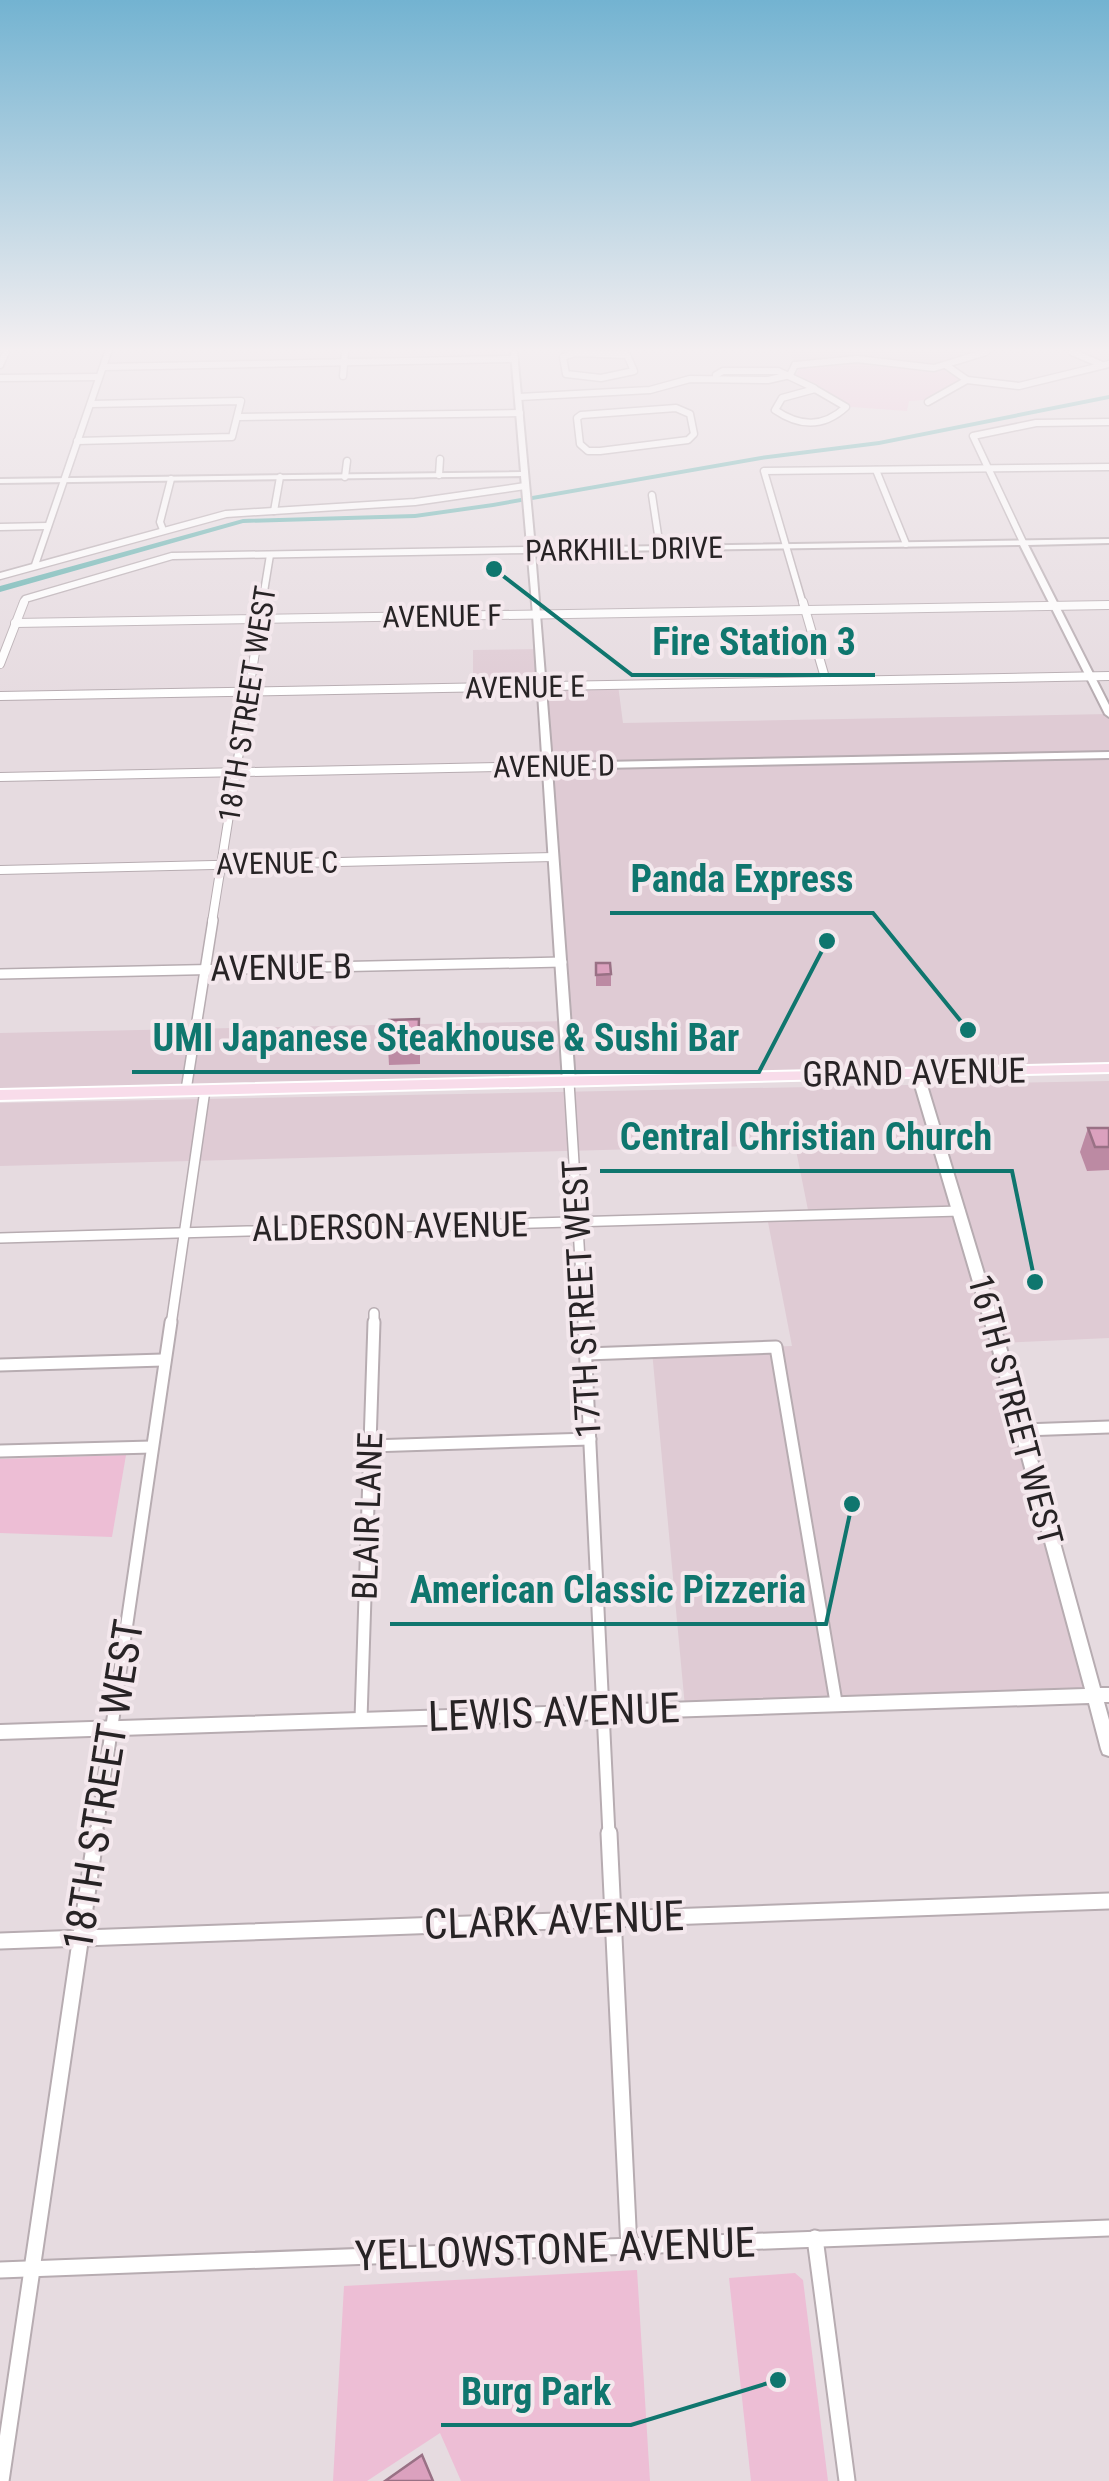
<svg xmlns="http://www.w3.org/2000/svg" width="1109" height="2481" font-family="'Roboto Condensed',sans-serif">
<style>
.built{fill:#dfcbd4}
.green{fill:#edbed5}
.lines{fill:none;stroke-linecap:round;stroke-linejoin:round}
.canal{fill:#63b2af;fill-rule:evenodd}
.minor-far4-casing{stroke:#b7acb1;stroke-width:9}
.minor-far3-casing{stroke:#b7acb1;stroke-width:10}
.minor-far2-casing{stroke:#b7acb1;stroke-width:12}
.minor-far1-casing{stroke:#b7acb1;stroke-width:15}
.minor-casing{stroke:#b7acb1;stroke-width:19}
.tertiary-casing{stroke:#b7acb1;stroke-width:4}
.primary-casing{stroke:#fff;stroke-width:4}
.minor-far4{stroke:#fff;stroke-width:6}
.minor-far3{stroke:#fff;stroke-width:8}
.minor-far2{stroke:#fff;stroke-width:9}
.minor-far1{stroke:#fff;stroke-width:11}
.minor{stroke:#fff;stroke-width:15}
.tertiary{fill:#fff;fill-rule:evenodd}
.primary{fill:#f8dcea;fill-rule:evenodd}
.wall{fill:#bc8aa3}
.building{fill:#dba1be;stroke:#997185;stroke-width:2.5}
.labels{text-anchor:middle;dominant-baseline:central;stroke-width:8;stroke-linejoin:round;paint-order:stroke}
.far-street-label{font-size:30px;fill:#272325;stroke:#f4e8ed}
.street-label{font-size:35px;fill:#272325;stroke:#f4e8ed}
.near-street-label{font-size:42px;fill:#272325;stroke:#f4e8ed}
.leader{fill:none;stroke:#0f766e;stroke-width:4}
.callout-dot{fill:#0f766e;stroke:#f4e8ed;stroke-width:4}
.callout-label{font-size:38px;text-anchor:middle;font-weight:bold;fill:#0f766e;stroke:#f4e8ed;stroke-width:8;stroke-linejoin:round;paint-order:stroke}
</style>
<rect width="100%" height="100%" fill="#e6dbe0"/>
<g class="built">
<polygon points="790,352 986,352 947,366 795,365"/>
<polygon points="540,649 542,686 618,685 623,723 1109,714 1109,1068 0,1095 0,1033 567,1021 542,687 473,688 473,650"/>
<polygon points="1109,1081 1109,1338 999,1343 1095,1696 685,1707 652,1351 792,1346 767,1217 809,1215 795,1145 0,1166 0,1103"/>
</g>
<g class="green">
<polygon points="854,360 944,368 957,373 959,380 924,400 909,401 907,411 851,407 795,376 801,366"/>
<polygon points="126,1455 112,1537 0,1533 0,1459"/>
<polygon points="637,2270 650,2481 461,2481 440,2433 367,2481 333,2481 344,2286"/>
<polygon points="795,2273 803,2280 828,2481 751,2481 729,2278"/>
</g>
<g class="lines">
<polygon class="canal" points="1109,395 1109,399 879,445 761,460 493,507 415,518 243,523 0,592 0,586 243,519 415,514 493,503 761,456 879,441"/>
<defs>
<g id="minor-far4">
<polyline points="1072,352 1100,364"/>
<polygon points="575,353 627,355 634,371 601,378 566,374 563,357"/>
<polyline points="0,365 6,352"/>
<polyline points="795,365 857,359 934,368 986,352"/>
<polyline points="104,367 515,359"/>
<polyline points="716,375 723,371 778,371 814,388"/>
<polyline points="343,376 345,352"/>
<polyline points="0,378 99,377"/>
<polyline points="967,380 1019,386 1109,364"/>
<path d="M815 389 846 407C823 428 800 427 775 410L782 398Z"/>
<polyline points="519,397 650,390 690,379 768,380 790,375 795,365"/>
<polyline points="928,402 967,380 947,366"/>
<polygon points="676,408 690,414 694,434 688,440 600,451 588,451 580,444 577,418 581,415"/>
<polyline points="238,417 520,413"/>
<polyline points="77,441 232,437 241,401 91,404"/>
<polyline points="876,470 906,544"/>
<polyline points="439,475 440,459"/>
<polyline points="345,477 347,461"/>
<polyline points="652,495 660,548"/>
<polyline points="274,511 280,477"/>
<polyline points="0,527 48,526"/>
<polyline points="163,530 160,522 171,479"/>
<polyline points="1023,542 973,436 1036,423 1109,422"/>
<polyline points="35,565 108,352"/>
<polyline points="0,576 226,514 415,502 525,486"/>
<polyline points="23,604 25,599 172,556 530,550"/>
<polyline points="262,604 270,555"/>
<polyline points="803,604 764,471 1109,467"/>
</g>
<g id="minor-far3">
<polyline points="803,602 826,681"/>
<polyline points="15,623 1109,605"/>
<polyline points="0,664 24,602"/>
<polyline points="0,696 1109,676"/>
<polyline points="0,777 548,766"/>
<polyline points="0,870 554,857"/>
<polyline points="212,922 263,602"/>
</g>
<g id="minor-far2">
<polyline points="0,974 562,962"/>
<polyline points="569,1082 584,1325"/>
<polyline points="186,1090 213,920"/>
<polyline points="0,1238 960,1211"/>
<polyline points="171,1325 205,1090"/>
<polyline points="374,1325 374,1313"/>
</g>
<g id="minor-far1">
<polyline points="584,1322 609,1835"/>
<polyline points="586,1354 776,1347 836,1702"/>
<polyline points="0,1365 163,1360"/>
<polyline points="1023,1430 1109,1427"/>
<polyline points="370,1446 590,1439"/>
<polyline points="0,1451 152,1447"/>
<polyline points="361,1719 374,1322"/>
<polyline points="96,1835 171,1322"/>
</g>
<g id="minor">
<polyline points="609,1833 629,2248"/>
<polyline points="0,1941 1109,1901"/>
<polyline points="815,2238 847,2481"/>
<polyline points="0,2270 1109,2228"/>
<polyline points="1,2481 96,1833"/>
</g>
<g id="tertiary">
<polygon points="511,352 517,352 535,548 1109,539 1109,543 1028,545 1109,705 1109,717 1105,714 1020,545 535,552 552,763 1109,752 1109,758 552,769 575,1082 569,1086 563,1082 533,615 521,476 0,483 0,479 521,472"/>
<polygon points="917,1068 923,1072 1005,1343 1100,1688 1109,1688 1109,1702 1104,1702 1109,1720 1109,1756 1103,1754 1101,1749 1089,1703 0,1739 0,1725 1085,1689 991,1343 911,1072"/>
</g>
<polygon id="primary" points="1109,1064 1109,1072 0,1100 0,1090"/>
</defs>
<use href="#minor-far4" class="minor-far4-casing"/>
<use href="#minor-far3" class="minor-far3-casing"/>
<use href="#minor-far2" class="minor-far2-casing"/>
<use href="#minor-far1" class="minor-far1-casing"/>
<use href="#minor" class="minor-casing"/>
<use href="#tertiary" class="tertiary-casing"/>
<use href="#primary" class="primary-casing"/>
<use href="#minor-far4" class="minor-far4"/>
<use href="#minor-far3" class="minor-far3"/>
<use href="#minor-far2" class="minor-far2"/>
<use href="#minor-far1" class="minor-far1"/>
<use href="#minor" class="minor"/>
<use href="#tertiary" class="tertiary"/>
<use href="#primary" class="primary"/>
</g>
<g class="wall">
<polygon points="596,963 611,974 611,986 596,986"/>
<polygon points="420,1037 420,1064 389,1065 388,1047"/>
<polygon points="1088,1128 1109,1128 1109,1170 1087,1171 1080,1152"/>
</g>
<g class="building">
<polygon points="596,963 610,963 611,974 596,975"/>
<polygon points="419,1019 418,1046 388,1047 389,1020"/>
<polygon points="1088,1128 1109,1128 1109,1147 1095,1147"/>
<polygon points="422,2455 433,2481 385,2481"/>
</g>
<linearGradient id="sky" x2="0" y2="1"><stop stop-color="#73b3d1"/><stop offset="0.5" stop-color="#f4eff1"/><stop offset="1" stop-color="#f4eff1" stop-opacity="0"/></linearGradient>
<rect width="1109" height="700" fill="url(#sky)"/>
<g class="labels">
<g class="far-street-label">
<text transform="translate(624 549) rotate(-1)">PARKHILL DRIVE</text>
<text transform="translate(442 616) rotate(-1)">AVENUE F</text>
<text transform="translate(525 687) rotate(-1)">AVENUE E</text>
<text transform="translate(247 704) rotate(-81)">18TH STREET WEST</text>
<text transform="translate(554 766) rotate(-1)">AVENUE D</text>
<text transform="translate(277 863) rotate(-1)">AVENUE C</text>
</g>
<g class="street-label">
<text transform="translate(281 968) rotate(-1)">AVENUE B</text>
<text transform="translate(914 1073) rotate(-1)">GRAND AVENUE</text>
<text transform="translate(390 1227) rotate(-1)">ALDERSON AVENUE</text>
<text transform="translate(582 1299) rotate(-93)">17TH STREET WEST</text>
<text transform="translate(1015 1410) rotate(75)">16TH STREET WEST</text>
<text transform="translate(368 1516) rotate(-88)">BLAIR LANE</text>
</g>
<g class="near-street-label">
<text transform="translate(554 1712) rotate(-2)">LEWIS AVENUE</text>
<text transform="translate(103 1785) rotate(-81)">18TH STREET WEST</text>
<text transform="translate(554 1920) rotate(-2)">CLARK AVENUE</text>
<text transform="translate(555 2249) rotate(-2)">YELLOWSTONE AVENUE</text>
</g>
</g>
<path class="leader" d="M494 569L632 675H875M968 1030L873 913H610M827 941L759 1072H132M1035 1282L1012 1171H600M852 1504L826 1624H390M778 2380L631 2425H441"/>
<g class="callout-dot">
<circle cx="494" cy="569" r="10"/>
<circle cx="968" cy="1030" r="10"/>
<circle cx="827" cy="941" r="10"/>
<circle cx="1035" cy="1282" r="10"/>
<circle cx="852" cy="1504" r="10"/>
<circle cx="778" cy="2380" r="10"/>
</g>
<g class="callout-label">
<text x="754" y="655">Fire Station 3</text>
<text x="742" y="892">Panda Express</text>
<text x="446" y="1051">UMI Japanese Steakhouse &amp; Sushi Bar</text>
<text x="806" y="1150">Central Christian Church</text>
<text x="608" y="1603">American Classic Pizzeria</text>
<text x="536" y="2405">Burg Park</text>
</g>
</svg>
